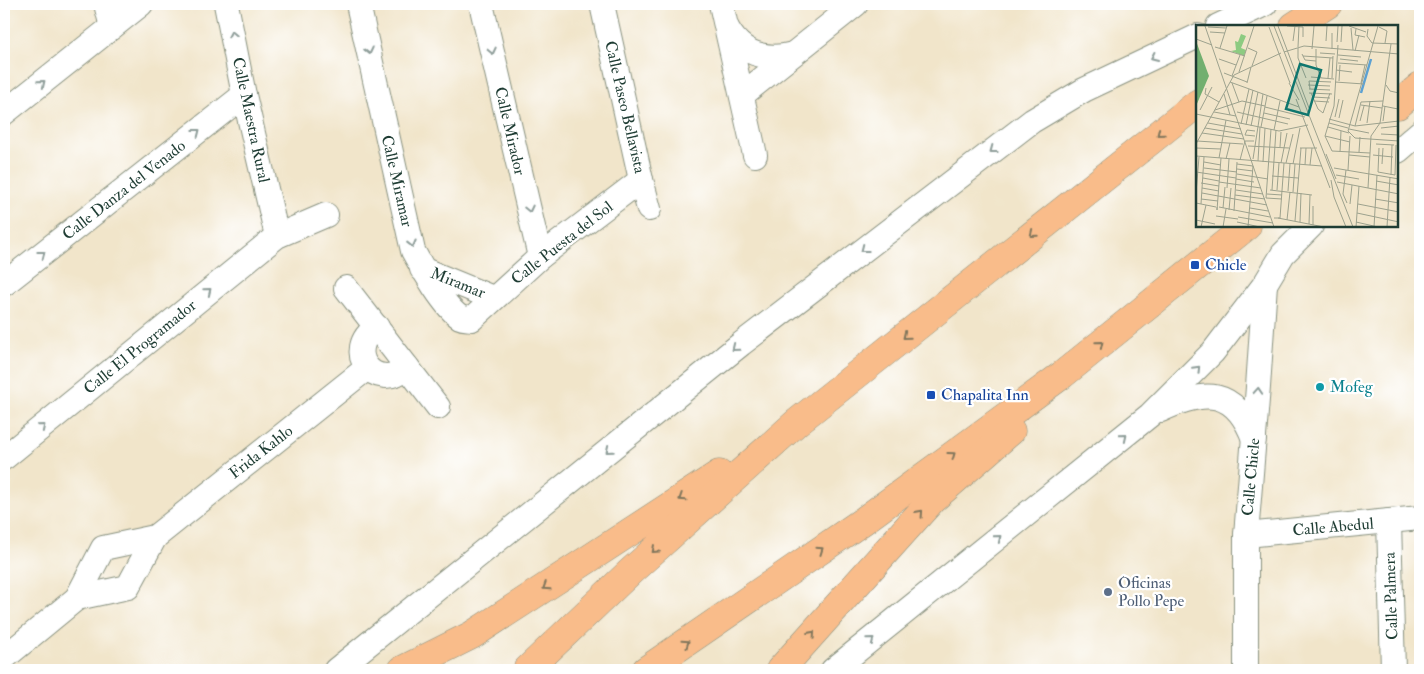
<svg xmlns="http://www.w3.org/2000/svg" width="1424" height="674" font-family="'IM FELL Double Pica',serif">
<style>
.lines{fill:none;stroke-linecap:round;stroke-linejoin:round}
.street-casing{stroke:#88917f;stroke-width:26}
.highway-casing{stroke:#88917f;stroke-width:29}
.street{stroke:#fff;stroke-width:24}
.highway{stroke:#f9bc8a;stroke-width:28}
.oneway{stroke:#8f9e9a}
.oneway2{stroke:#81765b}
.transit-dot{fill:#1a4fb4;stroke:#fff;stroke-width:2}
.culture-dot{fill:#0f9aa8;stroke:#fff;stroke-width:2}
.service-dot{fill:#5c6f8a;stroke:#fff;stroke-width:2}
.labels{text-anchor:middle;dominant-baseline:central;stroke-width:4.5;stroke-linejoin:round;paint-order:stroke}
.street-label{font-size:16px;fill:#1f3d34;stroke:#fff}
.transit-label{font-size:16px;fill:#164399;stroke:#fff;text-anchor:start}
.culture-label{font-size:16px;fill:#0d838f;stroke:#fff;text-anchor:start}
.service-label{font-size:16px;fill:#4e5e75;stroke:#fff;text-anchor:start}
.inset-river{fill:none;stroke:#5da1d2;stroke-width:2.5}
.inset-road{fill:none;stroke:#9da28e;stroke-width:1}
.view{fill:#0f766e;fill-opacity:0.15;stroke:#0f766e;stroke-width:2.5}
.inset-edge{fill:none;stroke:#1f3d34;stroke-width:2.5}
</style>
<rect width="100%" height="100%" fill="#fff"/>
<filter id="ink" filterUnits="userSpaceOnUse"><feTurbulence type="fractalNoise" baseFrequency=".02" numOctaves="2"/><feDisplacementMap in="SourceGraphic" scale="10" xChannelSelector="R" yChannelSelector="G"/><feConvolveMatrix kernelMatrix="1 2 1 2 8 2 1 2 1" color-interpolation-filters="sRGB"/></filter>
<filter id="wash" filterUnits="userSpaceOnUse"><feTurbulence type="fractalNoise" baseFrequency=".0096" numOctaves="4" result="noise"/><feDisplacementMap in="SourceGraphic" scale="20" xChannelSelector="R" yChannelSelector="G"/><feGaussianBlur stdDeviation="1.12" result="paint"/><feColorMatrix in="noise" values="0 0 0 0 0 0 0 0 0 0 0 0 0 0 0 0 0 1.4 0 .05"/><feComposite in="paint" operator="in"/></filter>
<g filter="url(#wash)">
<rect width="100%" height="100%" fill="#f1e5ca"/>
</g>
<g filter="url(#ink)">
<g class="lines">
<defs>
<g id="street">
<polyline points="106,4 112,27"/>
<polyline points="226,4 244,95 277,236"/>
<path d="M358 4 413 251C422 268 445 308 460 317 464 319 468 318 472 319L540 257 641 180"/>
<polyline points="481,4 540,257"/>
<polyline points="602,4 641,180 649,209"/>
<polyline points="721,4 755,155"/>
<polyline points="1218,26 1265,4"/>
<path d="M727 28C741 54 766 61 793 54"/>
<polyline points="742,95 856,4"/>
<polyline points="4,113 141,4"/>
<polyline points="1398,151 1420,132"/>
<polyline points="422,269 493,298"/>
<polyline points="4,284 244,95"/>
<polyline points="346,288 438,407"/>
<path d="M377 327C341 350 375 395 407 367"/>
<path d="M1161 410C1205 389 1235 388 1254 439"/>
<polyline points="4,458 277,236 326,215"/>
<polyline points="1389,521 1393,670"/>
<polyline points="1246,535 1420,518"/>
<polyline points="77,598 128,587 155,537 367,368"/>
<polyline points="4,658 77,598 103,548 155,537"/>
<polyline points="336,670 741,344 1032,121 1084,90 1198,36"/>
<polyline points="833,670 1150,415 1213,352 1265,284 1283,254 1311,226"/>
<polyline points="1246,670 1246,535 1258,387 1265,284"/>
</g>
<g id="highway">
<polyline points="1294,26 1328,4"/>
<polyline points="1398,105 1420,86"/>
<polyline points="402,670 472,635 719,474"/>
<polyline points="527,670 630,572 796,423 1198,103"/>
<polyline points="646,670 863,521 1062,375 1247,226"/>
<polyline points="780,670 932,500 1011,431"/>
</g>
</defs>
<use href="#street" class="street-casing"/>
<use href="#highway" class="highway-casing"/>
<use href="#street" class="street"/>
<use href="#highway" class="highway"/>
</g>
<defs><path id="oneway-chevron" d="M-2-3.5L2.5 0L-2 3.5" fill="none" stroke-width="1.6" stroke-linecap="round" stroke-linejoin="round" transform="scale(1.25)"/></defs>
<g class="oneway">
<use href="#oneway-chevron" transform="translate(232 34) rotate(-101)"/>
<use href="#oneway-chevron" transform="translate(369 51) rotate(77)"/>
<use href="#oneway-chevron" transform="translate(492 51) rotate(77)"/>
<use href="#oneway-chevron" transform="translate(1154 57) rotate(155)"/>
<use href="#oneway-chevron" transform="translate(42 83) rotate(-39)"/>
<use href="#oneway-chevron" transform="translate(197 132) rotate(-38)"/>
<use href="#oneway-chevron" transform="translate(993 150) rotate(143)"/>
<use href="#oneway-chevron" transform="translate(529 209) rotate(77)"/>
<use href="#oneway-chevron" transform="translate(412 244) rotate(76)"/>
<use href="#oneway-chevron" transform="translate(864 249) rotate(142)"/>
<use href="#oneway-chevron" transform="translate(42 254) rotate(-38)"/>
<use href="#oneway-chevron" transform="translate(208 291) rotate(-39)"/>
<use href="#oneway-chevron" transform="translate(735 348) rotate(141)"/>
<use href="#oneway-chevron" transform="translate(1197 369) rotate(-46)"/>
<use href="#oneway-chevron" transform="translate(1258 391) rotate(-86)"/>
<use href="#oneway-chevron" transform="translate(42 427) rotate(-39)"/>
<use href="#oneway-chevron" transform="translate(1124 437) rotate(-39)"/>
<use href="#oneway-chevron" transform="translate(609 450) rotate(141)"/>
<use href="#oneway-chevron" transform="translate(998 538) rotate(-39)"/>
<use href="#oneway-chevron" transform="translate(871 640) rotate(-39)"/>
</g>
<g class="oneway2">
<use href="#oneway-chevron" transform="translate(1160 133) rotate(141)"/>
<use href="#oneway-chevron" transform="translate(1033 234) rotate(141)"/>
<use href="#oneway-chevron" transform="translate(906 336) rotate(141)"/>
<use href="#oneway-chevron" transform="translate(1100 344) rotate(-39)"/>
<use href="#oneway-chevron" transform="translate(952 455) rotate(-36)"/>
<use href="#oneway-chevron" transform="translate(682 498) rotate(147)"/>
<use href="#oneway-chevron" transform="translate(920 513) rotate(-48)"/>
<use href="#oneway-chevron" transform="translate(655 550) rotate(138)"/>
<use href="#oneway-chevron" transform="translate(820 550) rotate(-35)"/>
<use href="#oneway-chevron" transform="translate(546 587) rotate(147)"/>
<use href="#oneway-chevron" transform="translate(812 634) rotate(-48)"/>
<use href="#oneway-chevron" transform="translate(686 643) rotate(-35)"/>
</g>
</g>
<g class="transit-dot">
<rect x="1190" y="260" width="10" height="10" rx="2.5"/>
<rect x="926" y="390" width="10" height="10" rx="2.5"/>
</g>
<circle class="culture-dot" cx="1320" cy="387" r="5"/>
<circle class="service-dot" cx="1108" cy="592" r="5"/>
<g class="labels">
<g class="street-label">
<text transform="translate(625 107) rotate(77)">Calle Paseo Bellavista</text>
<text transform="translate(251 120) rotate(78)">Calle Maestra Rural</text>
<text transform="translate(510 131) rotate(77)">Calle Mirador</text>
<text transform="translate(397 181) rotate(77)">Calle Miramar</text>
<text transform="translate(124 190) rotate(-38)">Calle Danza del Venado</text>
<text transform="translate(562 243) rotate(-38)">Calle Puesta del Sol</text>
<text transform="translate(458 283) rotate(22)">Miramar</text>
<text transform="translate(140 347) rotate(-39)">Calle El Programador</text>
<text transform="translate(261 452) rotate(-38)">Frida Kahlo</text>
<text transform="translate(1251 477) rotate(-85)">Calle Chicle</text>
<text transform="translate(1333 527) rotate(-5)">Calle Abedul</text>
<text transform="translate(1391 596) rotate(-92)">Calle Palmera</text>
</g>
<g class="transit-label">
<text x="1205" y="265">Chicle</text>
<text x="941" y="395">Chapalita Inn</text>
</g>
<g class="culture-label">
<text x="1330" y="387">Mofeg</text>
</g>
<g class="service-label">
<text x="1118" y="583">Oficinas<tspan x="1118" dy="18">Pollo Pepe</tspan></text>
</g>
</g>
<g transform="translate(1196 25)">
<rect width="202" height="202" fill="#f1e5ca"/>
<path d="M0 16 13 51 0 81Z" fill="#72af6f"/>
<path d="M45 9 50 11 45 23 50 25 48 31 35 26 40 25 39 16 42 17Z" fill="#8dcb81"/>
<path class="inset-river" d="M165 68 175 34"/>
<path class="inset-road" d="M9 1 78 202M78 1 157 202M82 1 113 83M91 1 107 2V12M153 1 170 7M182 1 152 106 159 113 203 116M12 2 30 3M73 2 94 58M183 2 191 6 189 18M155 3 157 25M160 4 159 10 169 12M172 4 171 11 176 18 203 19M14 7 29 8M136 8V24M0 14 16 20M97 16 99 1M130 16 131 1M141 17 142 1M145 17 146 1M142 20 138 81 129 111 136 126 174 128M19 22 49 31M102 22 103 1M24 23 31 1M52 23 61 27 56 41M102 23V33L110 53M116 24 118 1M120 24V40L125 53M159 26 163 10M88 27 108 21 203 29M124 28 139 29M106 29 109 35 120 36M142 30 165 32M107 31 137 33M23 34 40 40M144 34 162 36M142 38 171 40M140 45 156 47M43 47 58 1M28 48 51 57M36 51 44 30M115 52 138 54M132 53 134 33M136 53 137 31M143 56 144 40M34 57 103 82M139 57 168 59M36 58 43 77M51 58 55 42M93 58 103 75M165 58 169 40M112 60 134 61M190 60 194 66 203 68M10 63 9 69 23 77M113 64 134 65M114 64 113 56 135 57M113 68 136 69M115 68 122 84 127 88 134 68M28 69 34 90M117 72 134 73M100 74 134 163M118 76 133 77M165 80 186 83M187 81 202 84M69 82 109 92M4 85 16 62M19 85 46 76 69 81M18 87 40 91M41 87 92 99M68 88 94 94M0 89 83 106 112 100M139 92 143 74M143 93 147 75M133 94 159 101 203 96M164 96 168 81M187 96 189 81M12 98 45 104M133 98 152 103M171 98 174 76M45 99 53 64M50 100 57 65M55 101 62 67M159 101 165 77 187 76M65 102 71 71M132 102 153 108M9 103 46 109M185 103 203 101M153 104 173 108M78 105 84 76M6 108 48 114M185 109 203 110M59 111 49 110 51 105 59 106M129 111 154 117M1 116 47 119M0 119 38 50 85 28M180 119 198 120M52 121 93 123M84 122 85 107M0 123 25 124M104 123H121M183 123 182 147 199 150 200 120M144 127 145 106M163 127 164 112M130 129 140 154M153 130 174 132M177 130 197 132M0 131 126 141M23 133 30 95M30 134 34 118M57 134 67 69M44 135 49 116H58M62 136 64 102M8 137 25 140M67 137 69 103M85 138 91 108M90 138 97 109M41 139 57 141 52 202M97 139 104 103M186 139 187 123M109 140 110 123M114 140 116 123M8 143 41 147M138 143 203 154M41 144 57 146M150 145 147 169 151 178M152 145 154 111M0 147 40 153M41 149 72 154M140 150 163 154M195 150 196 120M76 151 102 153M7 153 23 156M40 154 58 157M135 155 138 172M180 156 203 160M23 157 65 163M141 157 203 169M5 158 23 161M6 163 23 166M31 163 33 134M172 163 175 111 184 98 195 19M40 165 67 169M74 165 116 170M76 165 80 105M81 165 83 138M92 166 94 139M97 167 99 139M0 168 3 132M6 168 71 180M71 169 86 170M39 170 69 174M138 172 150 202M70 173 75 104M70 173 86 174M5 174 22 176M179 174 203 178M0 178 20 182M5 179 8 132M154 179 156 160M162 179 203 187M21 182V185L25 133M23 182 74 192M27 183 29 162M54 183 72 186M33 185 35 163M38 186 41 137M161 188 203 197M20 191 42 194M42 192 77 198M78 193H84L88 138M82 193 128 202M0 195 19 199M91 195 94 167M99 196 105 123M41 197 64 202M104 197 105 168M160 197 182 202M113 199 114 170M117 200V181M5 202 10 180M27 202 30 184M160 202 163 161M178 202 181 150M191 202 194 152"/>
<path class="view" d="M104 39 125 45 112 90 90 84Z"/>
<rect width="202" height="202" class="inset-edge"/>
</g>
<rect width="1424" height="674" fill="none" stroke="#fff" stroke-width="20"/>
</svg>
